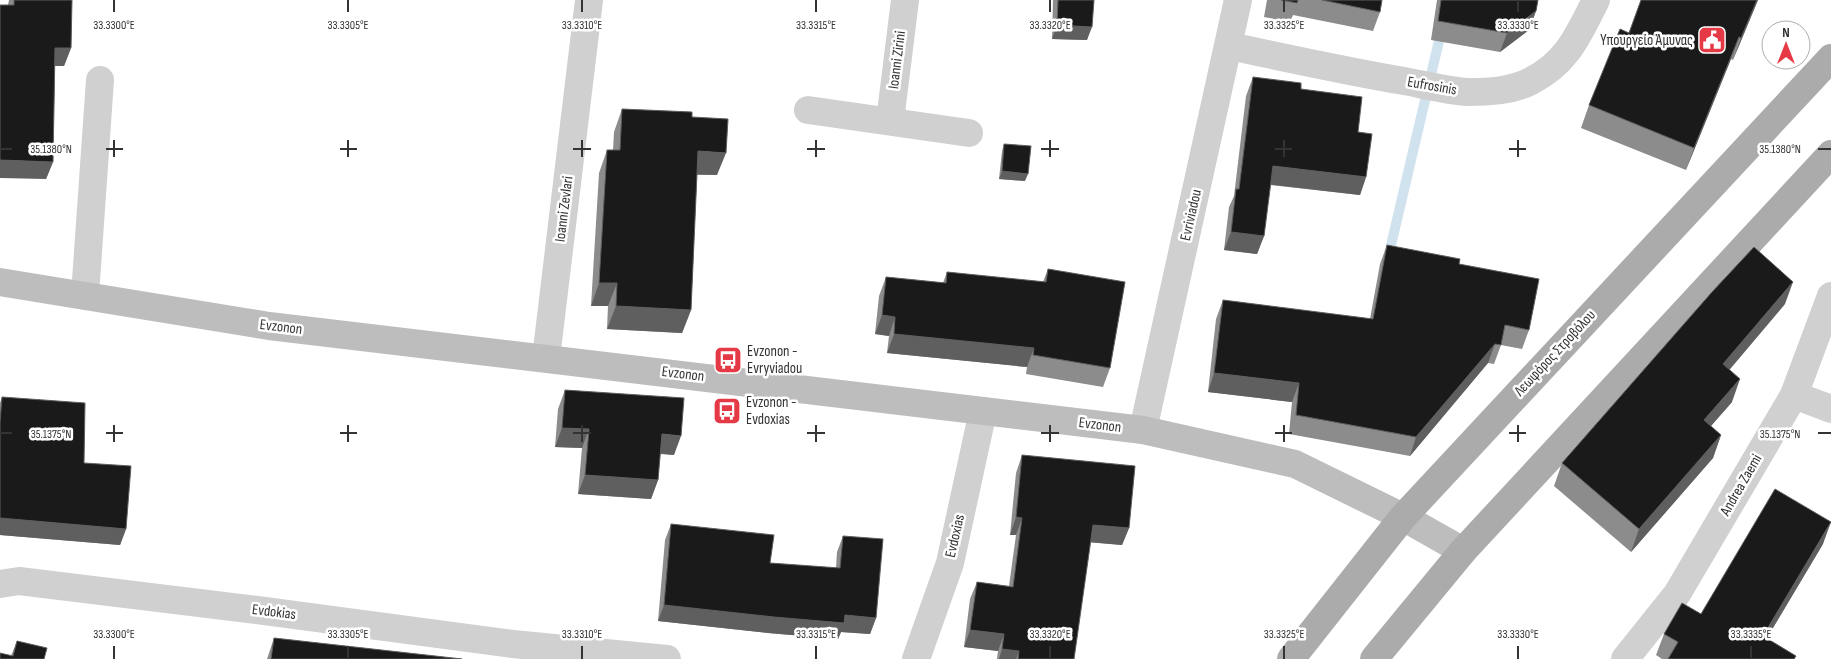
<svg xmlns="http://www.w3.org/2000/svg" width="1831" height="659" font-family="'Sofia Sans Condensed',sans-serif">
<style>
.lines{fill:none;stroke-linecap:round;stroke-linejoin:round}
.stream{stroke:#cfe2ee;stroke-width:10}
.street{stroke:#d0d0d0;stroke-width:28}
.secondary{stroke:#bdbdbd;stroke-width:28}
.primary{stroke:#ababab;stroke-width:28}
.wall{fill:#8c8c8c}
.shaded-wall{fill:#5f5f5f}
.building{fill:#1a1a1a;stroke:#5f5f5f}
.ticks{fill:none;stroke:#333;stroke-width:2}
.labels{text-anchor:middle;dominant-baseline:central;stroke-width:5;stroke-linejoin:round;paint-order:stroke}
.poi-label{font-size:15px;fill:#333;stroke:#fff;text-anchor:start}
.street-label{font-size:15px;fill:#333;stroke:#fff}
.ticks-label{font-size:12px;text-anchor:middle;fill:#333;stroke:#fff;stroke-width:5;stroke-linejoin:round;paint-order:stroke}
</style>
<rect width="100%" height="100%" fill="#fff"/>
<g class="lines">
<polyline class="stream" points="1388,258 1442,28"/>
<g class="street">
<path d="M1229 46C1287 58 1345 71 1404 81 1425 85 1447 91 1468 92 1489 92 1512 91 1531 81 1568 62 1578 35 1596 0"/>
<polyline points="808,110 969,133"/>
<polyline points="890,121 905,0"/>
<polyline points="85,295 100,80"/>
<polyline points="546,358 589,0"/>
<polyline points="1794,395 1831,409"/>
<polyline points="1143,430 1238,0"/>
<polyline points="0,584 19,581 257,610 513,644 667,659"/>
<polyline points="916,659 950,563 983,411"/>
<polyline points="1625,659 1677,594 1794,395 1831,296"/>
</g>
<polyline class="secondary" points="0,282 269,326 1143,430 1295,464 1403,517 1463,551"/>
<g class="primary">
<polyline points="1291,659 1403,517 1831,58"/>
<polyline points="1374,659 1463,551 1831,154"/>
</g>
</g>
<g class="wall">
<polygon points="9,0 72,0 71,48 64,66 55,66 53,162 46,179 8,5"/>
<polygon points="1053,0 1094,0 1087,40 1052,39"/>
<polygon points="1267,0 1382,0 1380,12 1373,31 1293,15 1290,22 1264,17"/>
<polygon points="1437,0 1538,0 1536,11 1529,30 1500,52 1431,40"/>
<polygon points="1758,0 1733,60 1731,59 1686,170 1581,128 1589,105 1629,33"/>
<polygon points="1253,77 1301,89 1358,132 1366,177 1360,195 1270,185 1264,236 1257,254 1224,250 1229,207 1234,196 1246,96"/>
<polygon points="622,109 692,117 717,175 697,175 691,310 682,333 607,329 608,306 591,306 599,173 607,150 613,150 614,132"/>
<polygon points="1004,144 1025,181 999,179 1002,151"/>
<polygon points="1387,245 1459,264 1529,330 1522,349 1501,345 1494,364 1488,363 1410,456 1289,434 1292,402 1208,392 1216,319 1223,300 1370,319 1380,264"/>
<polygon points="1048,269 1110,368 1103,387 1026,374 1027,367 887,353 889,336 875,334 879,296 886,277 943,283 947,272 1043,282"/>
<polygon points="1785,304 1729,369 1732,402 1711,426 1721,435 1713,458 1631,552 1554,486 1562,463"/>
<polygon points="565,390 674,455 660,454 658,480 651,499 578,494 582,448 555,447 558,409"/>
<polygon points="2,397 84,463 126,529 120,545 0,535 0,403"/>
<polygon points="1022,455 1129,528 1122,545 1090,542 1074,659 997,659 998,651 964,647 970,599 977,582 1009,586 1016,535 1010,535 1016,473"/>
<polygon points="671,524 770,563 836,568 837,552 843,536 876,618 870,634 841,632 838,639 768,633 658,621 665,540"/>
<polygon points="1823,544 1767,638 1795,659 1662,659 1656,655 1664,634 1701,614"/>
<polygon points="274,638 462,659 267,659"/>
<polygon points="17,641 44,659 11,656"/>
</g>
<g class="shaded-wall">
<polygon points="1757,0 1758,0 1733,60 1741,38"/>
<polygon points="1536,11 1529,30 1500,52 1507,33"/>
<polygon points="1057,25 1092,27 1087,40 1052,39"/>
<polygon points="1739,37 1731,59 1686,170 1694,148"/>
<polygon points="55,48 71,48 64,66 48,66"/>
<polygon points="698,151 726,153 717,175 690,174"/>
<polygon points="0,160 53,162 46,179 0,178"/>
<polygon points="1273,166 1366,177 1360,195 1266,184"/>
<polygon points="1002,171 1028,174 1025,181 999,179"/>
<polygon points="1231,232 1264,236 1257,254 1224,250"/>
<polygon points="1793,282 1785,304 1715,387 1723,364"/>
<polygon points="599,283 617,283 608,306 591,306"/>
<polygon points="616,306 691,310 682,333 607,329"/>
<polygon points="882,315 895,317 889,336 875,334"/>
<polygon points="894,334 1034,348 1027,367 887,353"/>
<polygon points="1495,344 1488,363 1410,456 1416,437"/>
<polygon points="1214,373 1299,383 1292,402 1208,392"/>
<polygon points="1740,379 1732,402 1696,443 1704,420"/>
<polygon points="562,428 589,429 582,448 555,447"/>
<polygon points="662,434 681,436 674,455 655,453"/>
<polygon points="1721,435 1713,458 1631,552 1639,529"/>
<polygon points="585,475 658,480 651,499 578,494"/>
<polygon points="1016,517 1022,518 1016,535 1010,535"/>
<polygon points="0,518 126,529 120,545 0,535"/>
<polygon points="1831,522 1823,544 1755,658 1763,636"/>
<polygon points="1093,525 1129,528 1122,545 1086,542"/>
<polygon points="664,605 845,615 876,618 870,634 841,632 838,639 768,633 658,621"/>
<polygon points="970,630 1004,634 998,651 964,647"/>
<polygon points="1002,649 1019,651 1016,659 999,659"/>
</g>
<g class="building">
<polygon points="14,0 72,0 71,48 55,48 53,162 0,160 0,5 14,5"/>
<polygon points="1058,0 1094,0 1092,27 1057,25"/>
<polygon points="1281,0 1298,0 1297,3"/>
<polygon points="1322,0 1382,0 1380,12"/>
<polygon points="1441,0 1538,0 1536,11 1507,33 1438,21"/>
<polygon points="1641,0 1757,0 1741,38 1739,37 1694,148 1589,105 1620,29 1629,33"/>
<polygon points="1253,77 1301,83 1301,89 1362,97 1358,132 1372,134 1366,177 1273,166 1264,236 1231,232 1236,189 1239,189"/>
<polygon points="622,109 692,112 692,117 728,119 726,153 698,151 691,310 616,306 617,283 599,283 607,150 620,150"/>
<polygon points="1004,144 1031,146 1028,174 1002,171"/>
<polygon points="1387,245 1460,259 1459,264 1539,279 1529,330 1505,325 1501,345 1495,344 1416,437 1296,415 1299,383 1214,373 1223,300 1373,319"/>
<polygon points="1754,247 1793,282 1723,364 1740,379 1704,420 1721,435 1639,529 1562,463 1712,292"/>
<polygon points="1048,269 1125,282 1110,368 1033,355 1034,348 894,334 895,317 882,315 886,277 946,283 947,272 1046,282"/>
<polygon points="565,390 684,398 681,436 662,434 658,480 585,475 589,429 562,428"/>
<polygon points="2,397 85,403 84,463 131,466 126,529 0,518 0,422"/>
<polygon points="1022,455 1135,466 1129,528 1093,525 1074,659 1018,659 1019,651 1002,649 1004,634 970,630 977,582 1013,587 1022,518 1016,517"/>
<polygon points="1775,489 1831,522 1763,636 1796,656 1794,659 1668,659 1678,642 1664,634 1682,603 1701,614"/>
<polygon points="671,524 774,535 770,563 840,568 843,536 883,539 876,618 845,615 844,623 774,617 664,605"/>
<polygon points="274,638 462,659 271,659"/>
<polygon points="17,641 47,648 44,659 0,659 0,653 13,656"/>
</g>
<path class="ticks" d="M114 0V12M348 0V12M582 0V12M816 0V12M1050 0V12M1284 0V12M1518 0V12M114 140V157M348 140V157M582 140V157M816 140V157M1050 140V157M1284 140V157M1518 140V157M0 149H12M106 149H123M340 149H357M573 149H591M807 149H825M1041 149H1059M1275 149H1292M1509 149H1526M1818 149H1831M114 425V442M348 425V442M582 425V442M816 425V442M1050 425V442M1284 425V442M1518 425V442M0 433H12M106 433H123M340 433H357M573 433H591M807 433H825M1041 433H1059M1275 433H1292M1509 433H1526M1818 433H1831M114 646V659M348 646V659M582 646V659M816 646V659M1050 646V659M1284 646V659M1518 646V659M1751 646V659"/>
<defs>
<symbol id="civic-square" viewBox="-11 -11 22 22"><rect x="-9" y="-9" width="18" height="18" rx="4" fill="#e63946" stroke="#fff"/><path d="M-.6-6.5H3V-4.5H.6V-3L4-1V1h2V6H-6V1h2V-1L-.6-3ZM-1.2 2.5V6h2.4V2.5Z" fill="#fff"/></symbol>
<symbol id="bus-square" viewBox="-11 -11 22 22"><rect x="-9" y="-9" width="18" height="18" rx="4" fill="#e63946" stroke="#fff"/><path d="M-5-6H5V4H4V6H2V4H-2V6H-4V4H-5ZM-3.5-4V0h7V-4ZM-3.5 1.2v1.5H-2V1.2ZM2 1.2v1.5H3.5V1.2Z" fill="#fff"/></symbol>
</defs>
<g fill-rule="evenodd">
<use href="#civic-square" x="1696" y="24" width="32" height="32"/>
<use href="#bus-square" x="712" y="344" width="32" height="32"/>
<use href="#bus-square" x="711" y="395" width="32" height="32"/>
</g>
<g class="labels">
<g class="poi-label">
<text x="1693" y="40" text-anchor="end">Υπουργείο Άμυνας</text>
<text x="747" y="351">Evzonon -<tspan x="747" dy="17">Evryviadou</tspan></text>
<text x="746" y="402">Evzonon -<tspan x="746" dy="17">Evdoxias</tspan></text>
</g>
<g class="street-label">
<text transform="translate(897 60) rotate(-83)">Ioanni Zirini</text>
<text transform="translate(1432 86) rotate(10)">Eufrosinis</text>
<text transform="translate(564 209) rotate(-83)">Ioanni Zevlari</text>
<text transform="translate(1191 215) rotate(-77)">Evriviadou</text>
<text transform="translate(281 327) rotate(7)">Evzonon</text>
<text transform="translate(1555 353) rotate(-47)">Λεωφόρος Στροβόλου</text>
<text transform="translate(683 374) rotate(7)">Evzonon</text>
<text transform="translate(1100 425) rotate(7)">Evzonon</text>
<text transform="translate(1741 485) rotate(-60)">Andrea Zaemi</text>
<text transform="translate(955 536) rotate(-77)">Evdoxias</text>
<text transform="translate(274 612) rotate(7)">Evdokias</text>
</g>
</g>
<g class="ticks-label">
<text x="114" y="29">33.3300°E</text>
<text x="348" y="29">33.3305°E</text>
<text x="582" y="29">33.3310°E</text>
<text x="816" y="29">33.3315°E</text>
<text x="1050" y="29">33.3320°E</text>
<text x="1284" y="29">33.3325°E</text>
<text x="1518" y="29">33.3330°E</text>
<text x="51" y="153">35.1380°N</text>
<text x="1780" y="153">35.1380°N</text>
<text x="51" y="438">35.1375°N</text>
<text x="1780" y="438">35.1375°N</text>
<text x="114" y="638">33.3300°E</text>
<text x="348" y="638">33.3305°E</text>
<text x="582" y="638">33.3310°E</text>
<text x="816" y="638">33.3315°E</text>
<text x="1050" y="638">33.3320°E</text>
<text x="1284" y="638">33.3325°E</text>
<text x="1518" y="638">33.3330°E</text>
<text x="1751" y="638">33.3335°E</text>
</g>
<g transform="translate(1786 45)"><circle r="24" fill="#ffffff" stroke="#adadad"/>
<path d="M0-4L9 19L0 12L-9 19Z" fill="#e63946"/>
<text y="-8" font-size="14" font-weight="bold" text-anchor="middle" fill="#333333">N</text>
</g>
</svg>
